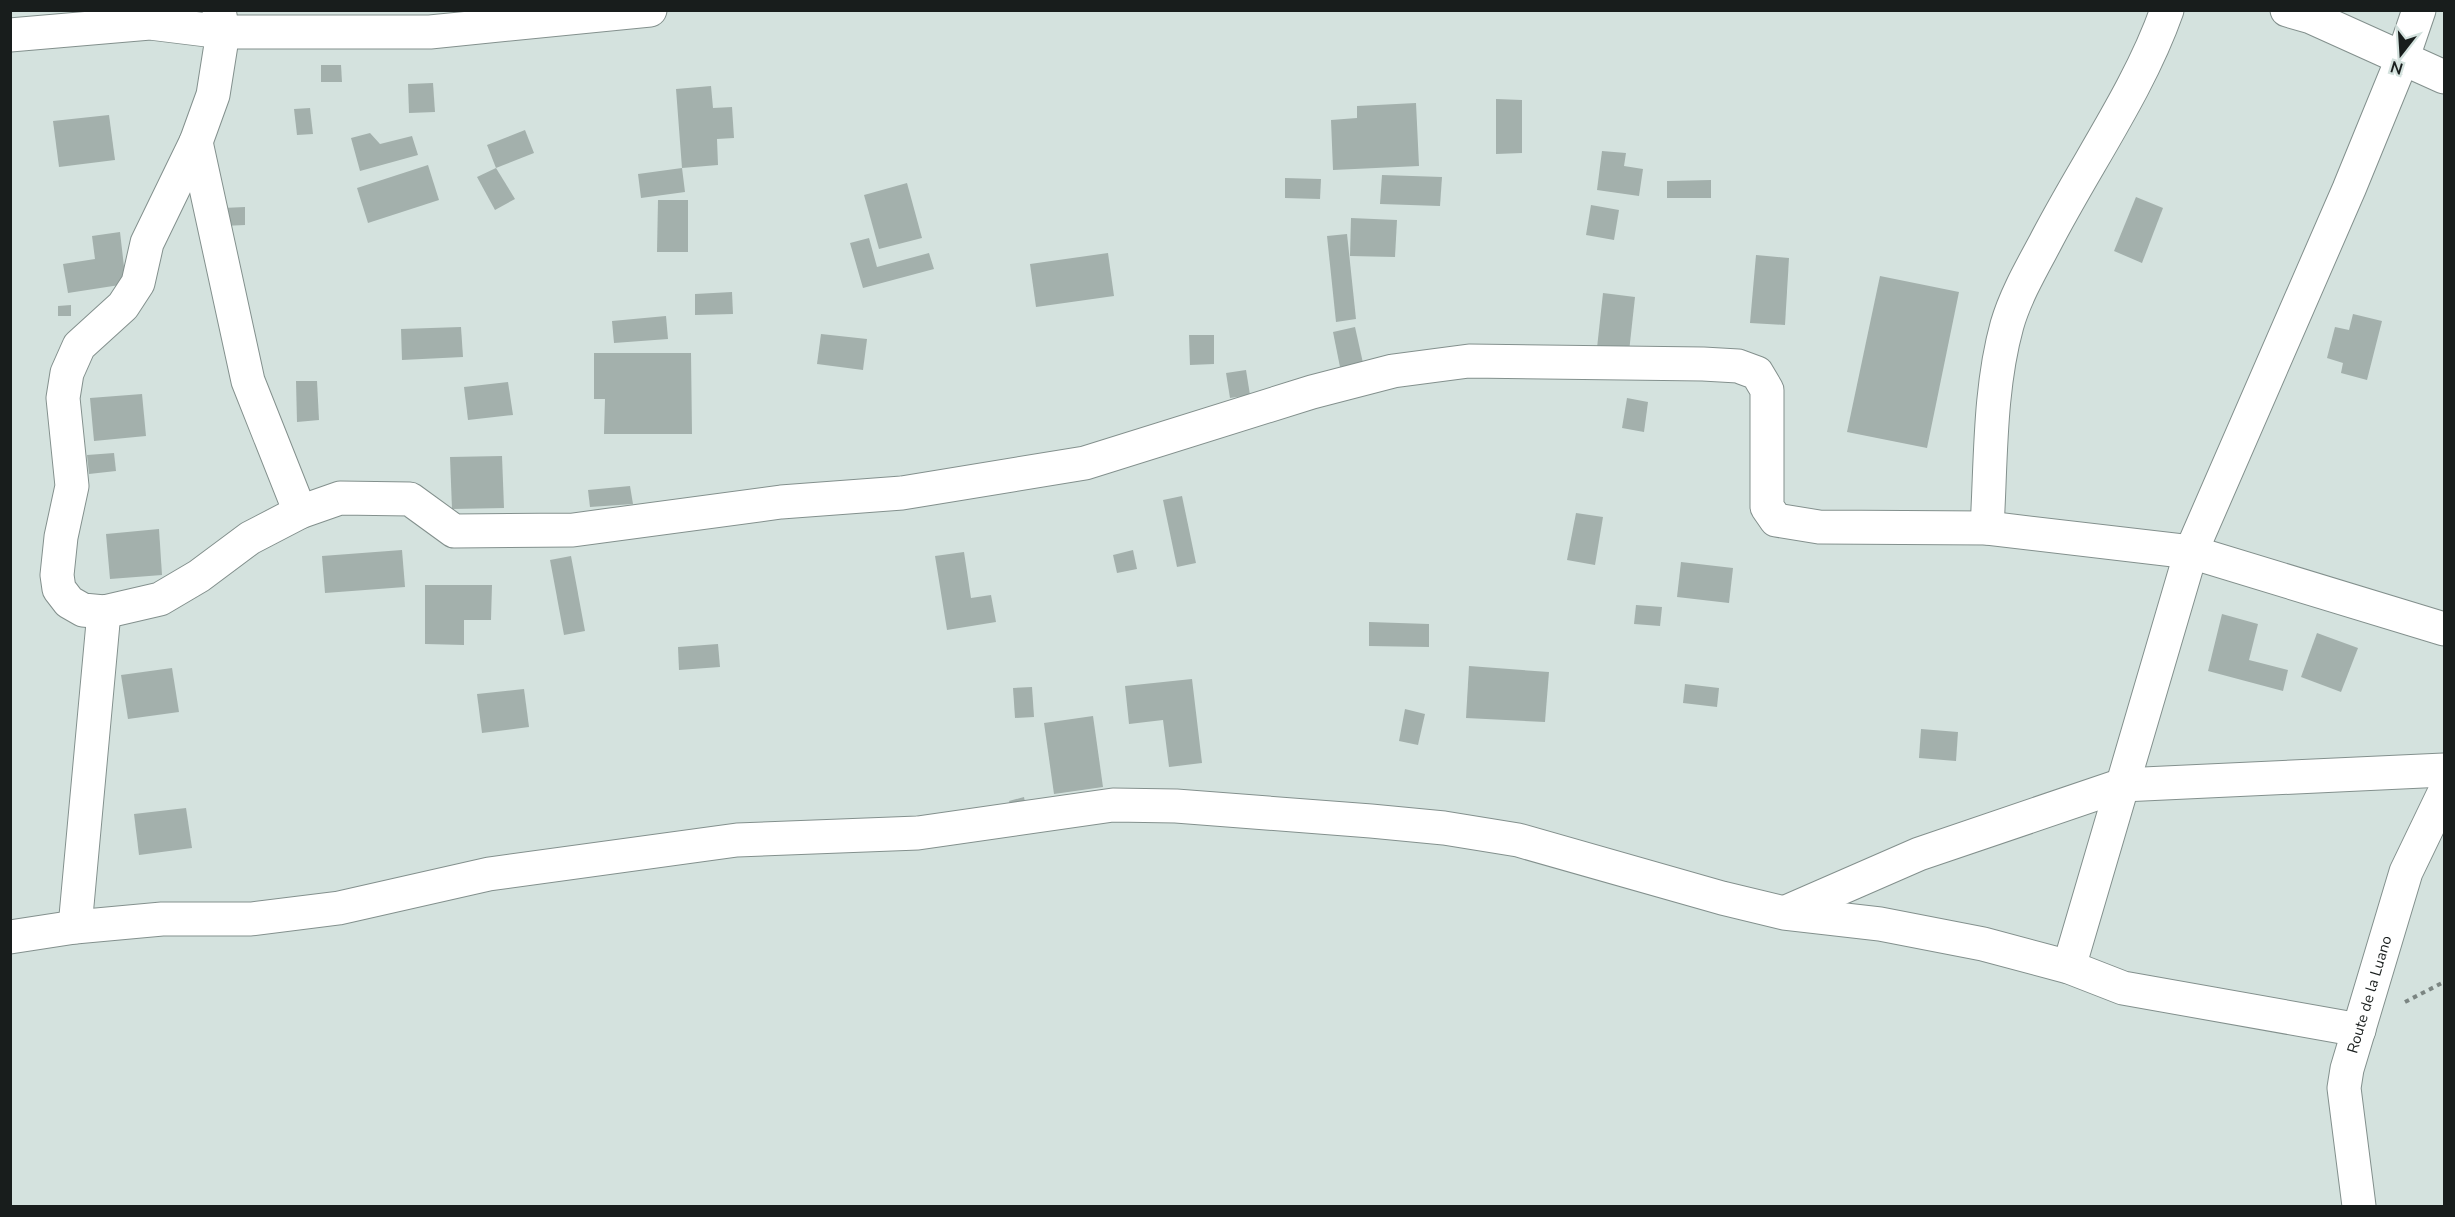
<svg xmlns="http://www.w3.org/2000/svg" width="2455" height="1217" font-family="'Nunito Sans',sans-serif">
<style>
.building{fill:#a3b0ac}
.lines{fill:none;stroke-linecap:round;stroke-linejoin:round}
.minor-casing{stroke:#83908d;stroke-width:35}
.path{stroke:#7b8582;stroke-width:4;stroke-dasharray:4.5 4.5;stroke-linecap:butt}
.minor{stroke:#fff;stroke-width:33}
.labels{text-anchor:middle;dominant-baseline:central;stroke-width:4.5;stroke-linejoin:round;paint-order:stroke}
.street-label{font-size:15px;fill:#181d1c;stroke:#d4e2de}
</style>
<rect width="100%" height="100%" fill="#d4e2de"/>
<g class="building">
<polygon points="321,65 341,65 342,82 321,82"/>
<polygon points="433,83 435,112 409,113 408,84"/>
<polygon points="711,86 713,108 732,107 734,138 717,139 718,165 682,168 676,89"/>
<polygon points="1496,99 1522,100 1522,153 1496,154"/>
<polygon points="1416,103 1419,166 1333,170 1331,120 1357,118 1357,106"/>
<polygon points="310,108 313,134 297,135 294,109"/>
<polygon points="109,115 115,160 59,167 53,121"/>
<polygon points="525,130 534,153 496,168 487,145"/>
<polygon points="370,133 380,144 412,136 418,155 360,171 351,138"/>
<polygon points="1602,151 1626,153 1624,166 1643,169 1639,196 1597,190"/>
<polygon points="428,165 439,200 368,223 357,188"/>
<polygon points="496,168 515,199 495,210 477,177"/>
<polygon points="682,168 685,192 641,198 638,174"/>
<polygon points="1382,175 1442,177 1440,206 1380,204"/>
<polygon points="1285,178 1321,179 1320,199 1285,198"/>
<polygon points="1711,180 1711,198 1667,198 1667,181"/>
<polygon points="907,183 922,238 879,249 864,195"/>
<polygon points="2136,197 2163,208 2142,263 2114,251"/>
<polygon points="658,200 688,200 688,252 657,252"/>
<polygon points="1591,205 1619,210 1614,240 1586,235"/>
<polygon points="245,207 245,225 223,226 223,208"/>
<polygon points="1351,218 1397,220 1395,257 1350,256"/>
<polygon points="120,232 126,284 68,293 63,264 95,259 92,236"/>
<polygon points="1347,234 1356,319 1336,322 1327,236"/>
<polygon points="869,238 877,267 929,253 934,269 863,288 850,243"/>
<polygon points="1108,253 1114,296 1036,307 1030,264"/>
<polygon points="1756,255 1789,258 1785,325 1750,323"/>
<polygon points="1880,276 1959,292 1927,448 1847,432"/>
<polygon points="732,292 733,314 695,315 695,294"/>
<polygon points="1603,293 1635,297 1629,352 1597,348"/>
<polygon points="71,305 71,316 58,316 58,306"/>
<polygon points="2353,314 2382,321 2367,380 2341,373 2343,363 2327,358 2335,327 2349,330"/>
<polygon points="666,316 668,339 614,343 612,321"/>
<polygon points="461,327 463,357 402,360 401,329"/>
<polygon points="1355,327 1363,363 1340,367 1333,332"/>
<polygon points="821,334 867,339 863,370 817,364"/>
<polygon points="1189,335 1214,335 1214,364 1190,365"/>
<polygon points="594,353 691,353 692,434 604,434 605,399 594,399"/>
<polygon points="1246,370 1250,395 1230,398 1226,373"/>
<polygon points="296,381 317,381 319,420 297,422"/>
<polygon points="508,382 513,415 468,420 464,387"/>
<polygon points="142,394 146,436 94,441 90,398"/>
<polygon points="1627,398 1648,402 1644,432 1622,428"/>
<polygon points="114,453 116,471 89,474 87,455"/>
<polygon points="502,456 504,508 452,509 450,457"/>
<polygon points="630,486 633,504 590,507 588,490"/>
<polygon points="1182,496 1196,563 1177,567 1163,500"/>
<polygon points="1576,513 1603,517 1595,565 1567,560"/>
<polygon points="159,529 162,575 110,579 106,534"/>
<polygon points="402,550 405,587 325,593 322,556"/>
<polygon points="1133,550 1137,569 1117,573 1113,555"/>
<polygon points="964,552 971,598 991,595 996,622 947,630 935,556"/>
<polygon points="571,556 585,631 564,635 550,560"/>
<polygon points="1681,562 1733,568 1729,603 1677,597"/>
<polygon points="425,585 492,585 491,620 464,620 464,645 425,644"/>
<polygon points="1636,605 1662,607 1660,626 1634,624"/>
<polygon points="2222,614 2258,624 2249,660 2288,670 2283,691 2208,671"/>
<polygon points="1369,622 1429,624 1429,647 1369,646"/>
<polygon points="2317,633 2358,648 2341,692 2301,677"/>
<polygon points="718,644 720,667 679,670 678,647"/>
<polygon points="1469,666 1549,672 1545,722 1466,718"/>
<polygon points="172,668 179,712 128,719 121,675"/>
<polygon points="1192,679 1202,763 1169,767 1163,720 1129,724 1125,686"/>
<polygon points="1685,684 1719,688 1717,707 1683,703"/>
<polygon points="1032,687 1034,717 1015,718 1013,688"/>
<polygon points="524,689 529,727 482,733 477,694"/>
<polygon points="1405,709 1425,714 1418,745 1399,741"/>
<polygon points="1093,716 1103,787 1054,794 1044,723"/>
<polygon points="1921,729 1958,732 1956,761 1919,758"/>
<polygon points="1024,797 1027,812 1013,815 1009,801"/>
<polygon points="186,808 192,848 139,855 134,814"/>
</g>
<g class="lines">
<defs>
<g id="minor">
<polyline points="219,10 223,32 213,95 196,142 147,243 138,283 123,306 79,346 67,373 63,398 72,486 61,537 57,575 59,589 69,602 83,610 104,612 160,599 199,576 250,538 300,512 340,498 410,499 454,531 573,530 781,502 902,493 1085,463 1312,392 1393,371 1469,361 1703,364 1738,366 1757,373 1767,390 1767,507 1776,520 1819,527 1987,528 2191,552 2444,629"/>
<polyline points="2287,10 2311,17 2444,77"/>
<polyline points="10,35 150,23 223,32 430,32 650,10"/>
<polyline points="196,142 248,381 300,512"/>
<path d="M1987 528C1991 462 1989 390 2007 325 2015 297 2031 269 2045 243 2084 167 2139 90 2167 10"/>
<polyline points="1786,912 1919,854 2122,785 2444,770"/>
<polyline points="75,927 104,612"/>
<polyline points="10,937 75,927 162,919 251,919 339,908 489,874 737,840 918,833 1113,805 1176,806 1371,821 1444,828 1518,840 1722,898 1784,913 1880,924 1983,944 2069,967 2123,988 2359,1030"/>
<polyline points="2069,967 2191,552 2349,189 2403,57 2419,10"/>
<path id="s1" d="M2359 1206 2344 1088 2347 1069 2406 872 2444 793"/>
</g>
</defs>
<use href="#minor" class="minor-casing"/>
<polyline class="path" points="2405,1002 2444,982"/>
<use href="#minor" class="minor"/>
</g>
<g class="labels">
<g class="street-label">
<text stroke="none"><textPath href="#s1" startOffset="216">Route de la Luano</textPath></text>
</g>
</g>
<rect width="2455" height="1217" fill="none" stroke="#181d1c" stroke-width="24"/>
<g transform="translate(2401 54) rotate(197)" stroke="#d4e2de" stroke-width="4.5" paint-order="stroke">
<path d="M0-4.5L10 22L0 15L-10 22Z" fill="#181d1c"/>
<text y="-9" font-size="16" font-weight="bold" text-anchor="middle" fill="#181d1c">N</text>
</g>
</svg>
